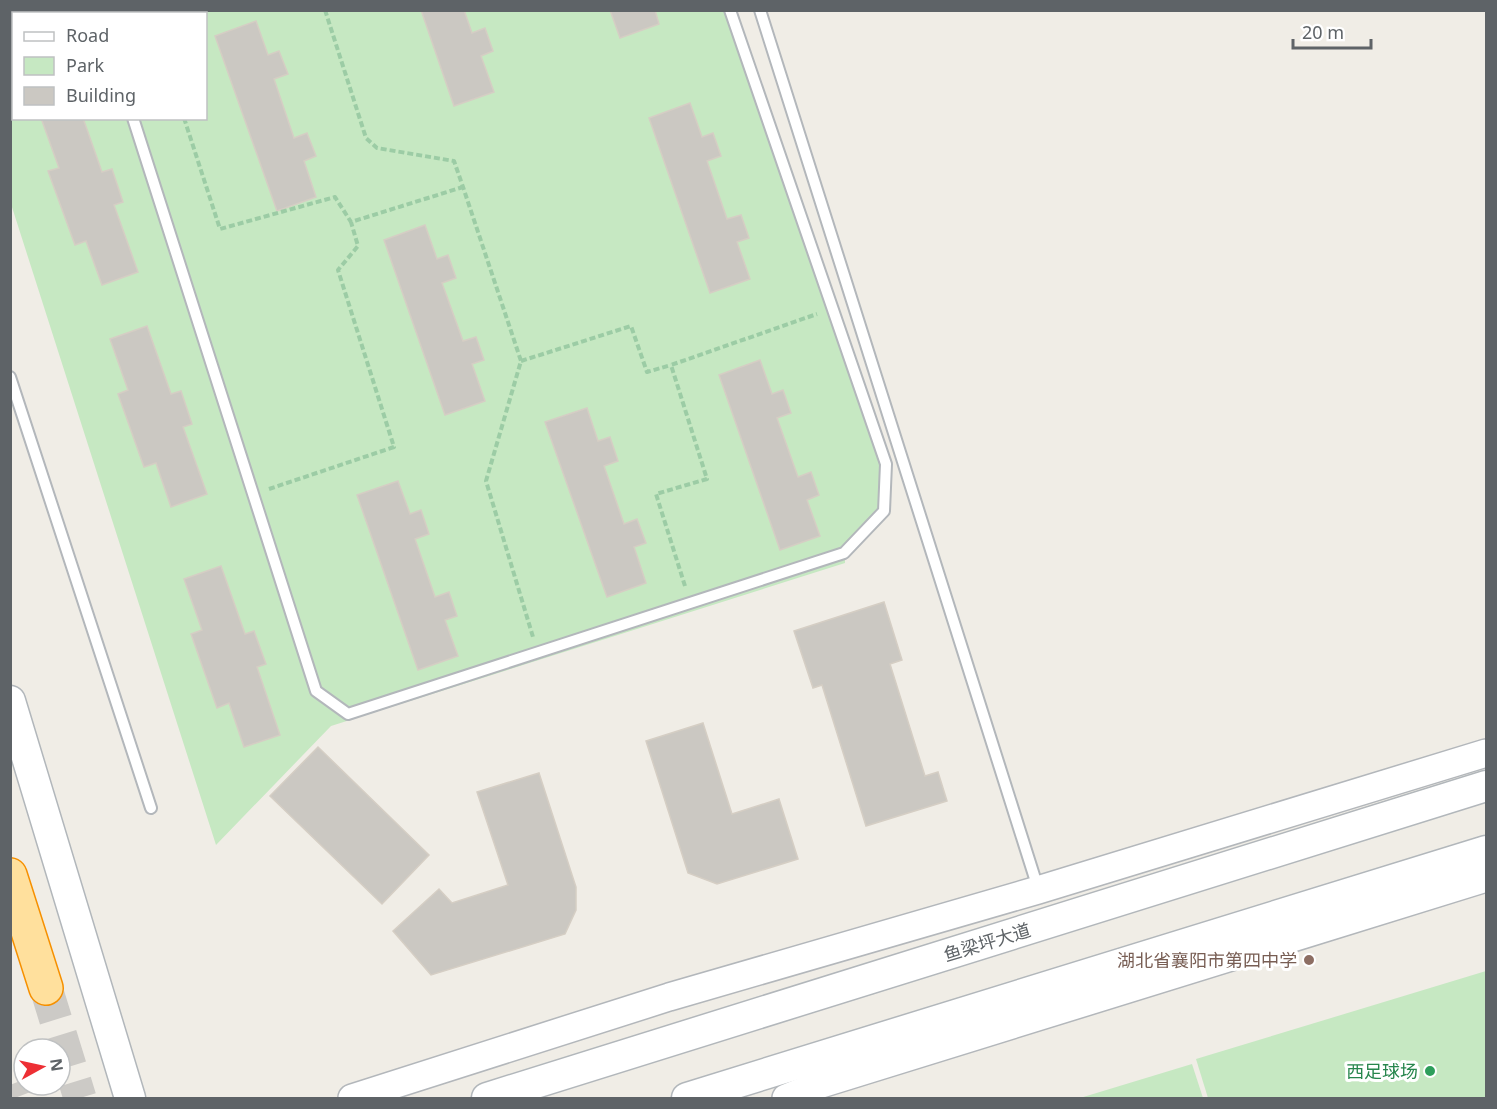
<svg xmlns="http://www.w3.org/2000/svg" width="1497" height="1109" font-family="'Noto Sans','Noto Sans SC',sans-serif">
<style>
.green{fill:#c6e8c2}
.building{fill:#cbc8c2;stroke:#d5cec4;stroke-width:1.5}
.lines{fill:none;stroke-linecap:round;stroke-linejoin:round}
.trunk-tunnel{stroke:#cccac6;stroke-width:33;stroke-dasharray:33 16;stroke-linecap:butt}
.service-casing{stroke:#b3b7bb;stroke-width:14}
.tertiary-casing{stroke:#b3b7bb;stroke-width:30}
.secondary-casing{stroke:#b2b7bb;stroke-width:33}
.trunk-casing{stroke:#f69000;stroke-width:36}
.path{stroke:#9ccca5;stroke-width:4;stroke-dasharray:6 3;stroke-linecap:butt}
.service{stroke:#fff;stroke-width:10}
.tertiary{stroke:#fff;stroke-width:27}
.secondary{stroke:#fff;stroke-width:30}
.trunk{stroke:#ffe09d;stroke-width:33}
.education-dot{fill:#8d6e63;stroke:#fff;stroke-width:2}
.leisure-dot{fill:#2e9e5b;stroke:#fff;stroke-width:2}
.labels{text-anchor:middle;dominant-baseline:central;stroke-width:6;stroke-linejoin:round;paint-order:stroke}
.street-label{font-size:18px;fill:#5e6367;stroke:#fff}
.education-label{font-size:18px;fill:#785e54;stroke:#fff;text-anchor:end}
.leisure-label{font-size:18px;fill:#27864d;stroke:#fff;text-anchor:end}
</style>
<rect width="100%" height="100%" fill="#f0ede6"/>
<g class="green">
<polygon points="178,11 727,11 886,464 884,511 845,553 845,563 331,726 216,845 11,204 10,110 13,109 14,118 206,118 206,14 171,13"/>
<polygon points="1486,971 1486,1098 1208,1098 1196,1059"/>
<polygon points="1192,1064 1203,1098 1080,1098"/>
</g>
<g class="building">
<polygon points="421,10 464,10 472,33 485,28 493,51 481,56 494,92 454,106"/>
<polygon points="610,10 655,10 659,24 620,38"/>
<polygon points="256,21 268,55 279,51 288,74 274,79 294,138 307,133 316,156 304,161 316,197 277,211 215,36"/>
<polygon points="690,103 702,137 713,133 721,156 707,161 727,219 741,215 749,238 737,242 750,279 710,293 649,118"/>
<polygon points="41,118 83,118 102,172 112,169 123,202 114,205 138,272 102,285 86,241 75,245 48,171 59,168"/>
<polygon points="425,225 437,259 448,255 456,278 442,283 463,341 476,337 484,360 472,364 485,401 445,415 384,240"/>
<polygon points="147,326 171,394 181,391 192,424 183,427 207,494 171,507 156,463 144,467 118,394 128,390 110,339"/>
<polygon points="760,360 772,394 783,390 791,413 777,418 798,477 811,472 819,495 807,500 820,536 780,550 719,375"/>
<polygon points="587,408 598,441 610,437 618,461 604,466 624,524 637,519 646,543 634,547 646,583 607,597 545,422"/>
<polygon points="398,481 410,514 421,510 429,534 415,539 435,597 449,592 457,616 445,620 458,656 418,670 357,495"/>
<polygon points="221,566 245,634 254,631 266,664 257,667 280,735 244,747 229,703 217,708 191,634 202,630 184,579"/>
<polygon points="884,602 902,660 890,664 925,776 938,772 947,801 866,826 822,685 813,688 794,631"/>
<polygon points="703,723 732,814 779,799 798,859 717,884 688,873 646,741"/>
<polygon points="318,747 429,855 382,904 270,796"/>
<polygon points="539,773 576,887 576,910 565,934 431,975 393,931 439,889 452,903 508,885 477,792"/>
</g>
<g class="lines">
<g class="trunk-tunnel">
<polyline points="46,988 80,1098"/>
<polyline points="10,1085 15,1098"/>
</g>
<defs>
<g id="service">
<polyline points="760,10 1038,888"/>
<polyline points="171,14 178,10"/>
<polyline points="133,118 316,691 348,714 844,553 884,511 886,464 730,10"/>
<polyline points="10,377 151,808"/>
</g>
<g id="tertiary">
<polyline points="352,1098 669,997 1038,890 1486,753"/>
<polyline points="786,1098 818,1085 1486,878"/>
</g>
<g id="secondary">
<polyline points="10,701 130,1098"/>
<polyline points="487,1098 1486,786"/>
<polyline points="687,1098 1486,851"/>
</g>
<polyline id="trunk" points="10,875 46,988"/>
</defs>
<use href="#service" class="service-casing"/>
<use href="#tertiary" class="tertiary-casing"/>
<use href="#secondary" class="secondary-casing"/>
<use href="#trunk" class="trunk-casing"/>
<g class="path">
<polyline points="325,10 366,138 377,148 454,161 463,187 521,361 486,481 533,637"/>
<polyline points="184,118 220,229 335,197 351,222"/>
<polyline points="521,361 631,326 647,372 671,365"/>
<polyline points="269,489 394,447 338,270 358,246 351,222 463,187"/>
<polyline points="685,586 656,494 707,479 671,365 817,314"/>
</g>
<use href="#service" class="service"/>
<use href="#tertiary" class="tertiary"/>
<use href="#secondary" class="secondary"/>
<use href="#trunk" class="trunk"/>
</g>
<circle class="education-dot" cx="1309" cy="960" r="6"/>
<circle class="leisure-dot" cx="1430" cy="1071" r="6"/>
<g class="labels">
<g class="street-label">
<text transform="translate(987 942) rotate(-17)">鱼梁坪大道</text>
</g>
<g class="education-label">
<text x="1297" y="960">湖北省襄阳市第四中学</text>
</g>
<g class="leisure-label">
<text x="1418" y="1071">西足球场</text>
</g>
</g>
<rect width="1497" height="1109" fill="none" stroke="#5e6367" stroke-width="24"/>
<rect x="12" y="12" width="195" height="108" fill="#ffffff" stroke="#bfc1c2" stroke-width="1.5"/>
<rect x="24" y="32" width="30" height="9" fill="#ffffff" stroke="#bfc1c2" stroke-width="1.5"/>
<text x="66" y="42" font-size="18" fill="#5e6367">Road</text>
<rect x="24" y="57" width="30" height="18" fill="#c6e8c2" stroke="#bfc1c2" stroke-width="1.5"/>
<text x="66" y="72" font-size="18" fill="#5e6367">Park</text>
<rect x="24" y="87" width="30" height="18" fill="#cbc8c2" stroke="#bfc1c2" stroke-width="1.5"/>
<text x="66" y="102" font-size="18" fill="#5e6367">Building</text>
<g transform="translate(42 1067) rotate(82)"><circle r="28" fill="#ffffff" stroke="#bfc1c2" stroke-width="1.5"/>
<path d="M0-4.5L10 22L0 15L-10 22Z" fill="#ed2f34"/>
<text y="-9" font-size="16" font-weight="bold" text-anchor="middle" fill="#5e6367">N</text>
</g>
<path d="M1293 39v9h78v-9" fill="none" stroke="#5e6367" stroke-width="3"/>
<text x="1302" y="39" font-size="18" fill="#5e6367" stroke="#ffffff" stroke-width="4.5" paint-order="stroke">20 m</text>
</svg>
